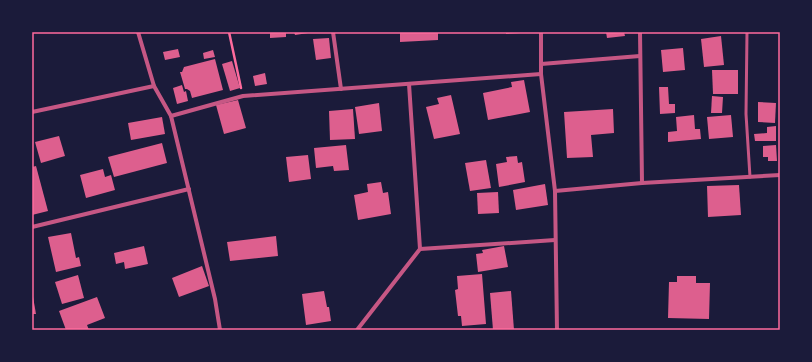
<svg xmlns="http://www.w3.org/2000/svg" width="812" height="362" font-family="'Open Sans',sans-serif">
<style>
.building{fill:#dd5f8e}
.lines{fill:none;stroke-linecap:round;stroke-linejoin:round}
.path{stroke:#ff6b9d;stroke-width:2.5}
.service{stroke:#c65784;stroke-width:3}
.minor{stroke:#c65784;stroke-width:4}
.neatline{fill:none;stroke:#ff6b9d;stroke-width:1.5}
</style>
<rect width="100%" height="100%" fill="#1b1b3a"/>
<g class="building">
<polygon points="270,32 286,32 286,37 270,38"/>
<polygon points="294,32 308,32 308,33 295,35"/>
<polygon points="400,32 438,32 438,40 400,42"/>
<polygon points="506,32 521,32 521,33 506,34"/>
<polygon points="606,32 624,32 625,36 607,38"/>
<polygon points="721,36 724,65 704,67 701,39"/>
<polygon points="329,38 331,58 316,60 313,39"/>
<polygon points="683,48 685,70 663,72 661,50"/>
<polygon points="178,49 180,57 165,60 163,52"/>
<polygon points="213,50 215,57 204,59 203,53"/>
<polygon points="215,59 223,90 192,98 190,91 187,89 185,89 180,72 182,72 184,67"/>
<polygon points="232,61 240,88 230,91 222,64"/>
<polygon points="712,70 738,70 738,94 713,94"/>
<polygon points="265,73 267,84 255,86 253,76"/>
<polygon points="524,80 530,112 488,120 483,93 512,87 511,82"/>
<polygon points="182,85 184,92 186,91 188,101 177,104 173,88"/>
<polygon points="659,87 668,87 669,104 675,104 675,113 660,114"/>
<polygon points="451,95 460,134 434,139 426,107 439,104 437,98"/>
<polygon points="712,96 723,97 722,113 711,113"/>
<polygon points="238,100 246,128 224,134 216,105"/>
<polygon points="758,102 776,103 775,123 758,122"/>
<polygon points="379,103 382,131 359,134 355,107"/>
<polygon points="353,109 355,139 330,140 329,111"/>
<polygon points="613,109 614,133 591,135 593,157 567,158 564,112"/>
<polygon points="694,115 695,129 700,129 701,139 668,142 668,132 677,131 676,117"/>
<polygon points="731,115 733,137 709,139 707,117"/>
<polygon points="162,117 165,134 131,140 128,123"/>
<polygon points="776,126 776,141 755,141 754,134 767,133 767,127"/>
<polygon points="59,136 65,156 41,163 35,142"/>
<polygon points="162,143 167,163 114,177 108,157"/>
<polygon points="346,145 349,170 334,171 333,166 316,168 314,148"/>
<polygon points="776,145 777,161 768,161 768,157 763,157 763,146"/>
<polygon points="308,155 311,179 289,182 286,157"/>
<polygon points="517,156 518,163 522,162 525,182 499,187 496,164 507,162 506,157"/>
<polygon points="486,160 491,188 470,191 465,163"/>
<polygon points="36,166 48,211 32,215 32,167"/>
<polygon points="103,169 105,177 111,175 115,190 86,198 80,175"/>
<polygon points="381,182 383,193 388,192 391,214 358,220 354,195 368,192 367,184"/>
<polygon points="545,184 548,205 516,210 513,190"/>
<polygon points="739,185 741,215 708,217 707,186"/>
<polygon points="498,192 499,213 478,214 477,193"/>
<polygon points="71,233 76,258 79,257 81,266 56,272 48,237"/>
<polygon points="276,236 278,256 230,261 227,242"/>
<polygon points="144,246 148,264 125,269 124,262 116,264 114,253"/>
<polygon points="504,246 508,267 478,272 476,254 483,253 482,250"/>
<polygon points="202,266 209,286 179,297 172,278"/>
<polygon points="482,274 486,324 462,326 461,316 458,316 455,290 458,289 457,276"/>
<polygon points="78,275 84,298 62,304 55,282"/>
<polygon points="677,276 696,276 696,283 710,283 709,319 668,318 669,282 677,282"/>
<polygon points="32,291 36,314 32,314"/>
<polygon points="324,291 327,307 329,307 331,321 306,325 302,294"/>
<polygon points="511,291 514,330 493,330 490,293"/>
<polygon points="97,297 105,318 87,325 89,330 66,330 59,311"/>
</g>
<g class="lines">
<polyline class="path" points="229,32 241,88"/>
<polyline class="service" points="747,32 746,114 750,177"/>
<g class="minor">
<polyline points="138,32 154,86 171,116 215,299 220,330"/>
<polyline points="333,32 341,89"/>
<polyline points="541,32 541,74 555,191 557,330"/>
<polyline points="640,32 642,183"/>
<polyline points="541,64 640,56"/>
<polyline points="32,112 154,86"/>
<polyline points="171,116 243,96 541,74"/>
<polyline points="555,191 642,183 780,175"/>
<polyline points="32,227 189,189"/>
<polyline points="420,249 555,240"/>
<polyline points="357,330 420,249 409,84"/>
</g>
</g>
<rect width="812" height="362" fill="none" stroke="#1b1b3a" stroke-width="66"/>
<rect x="33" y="33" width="746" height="296" class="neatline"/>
</svg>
